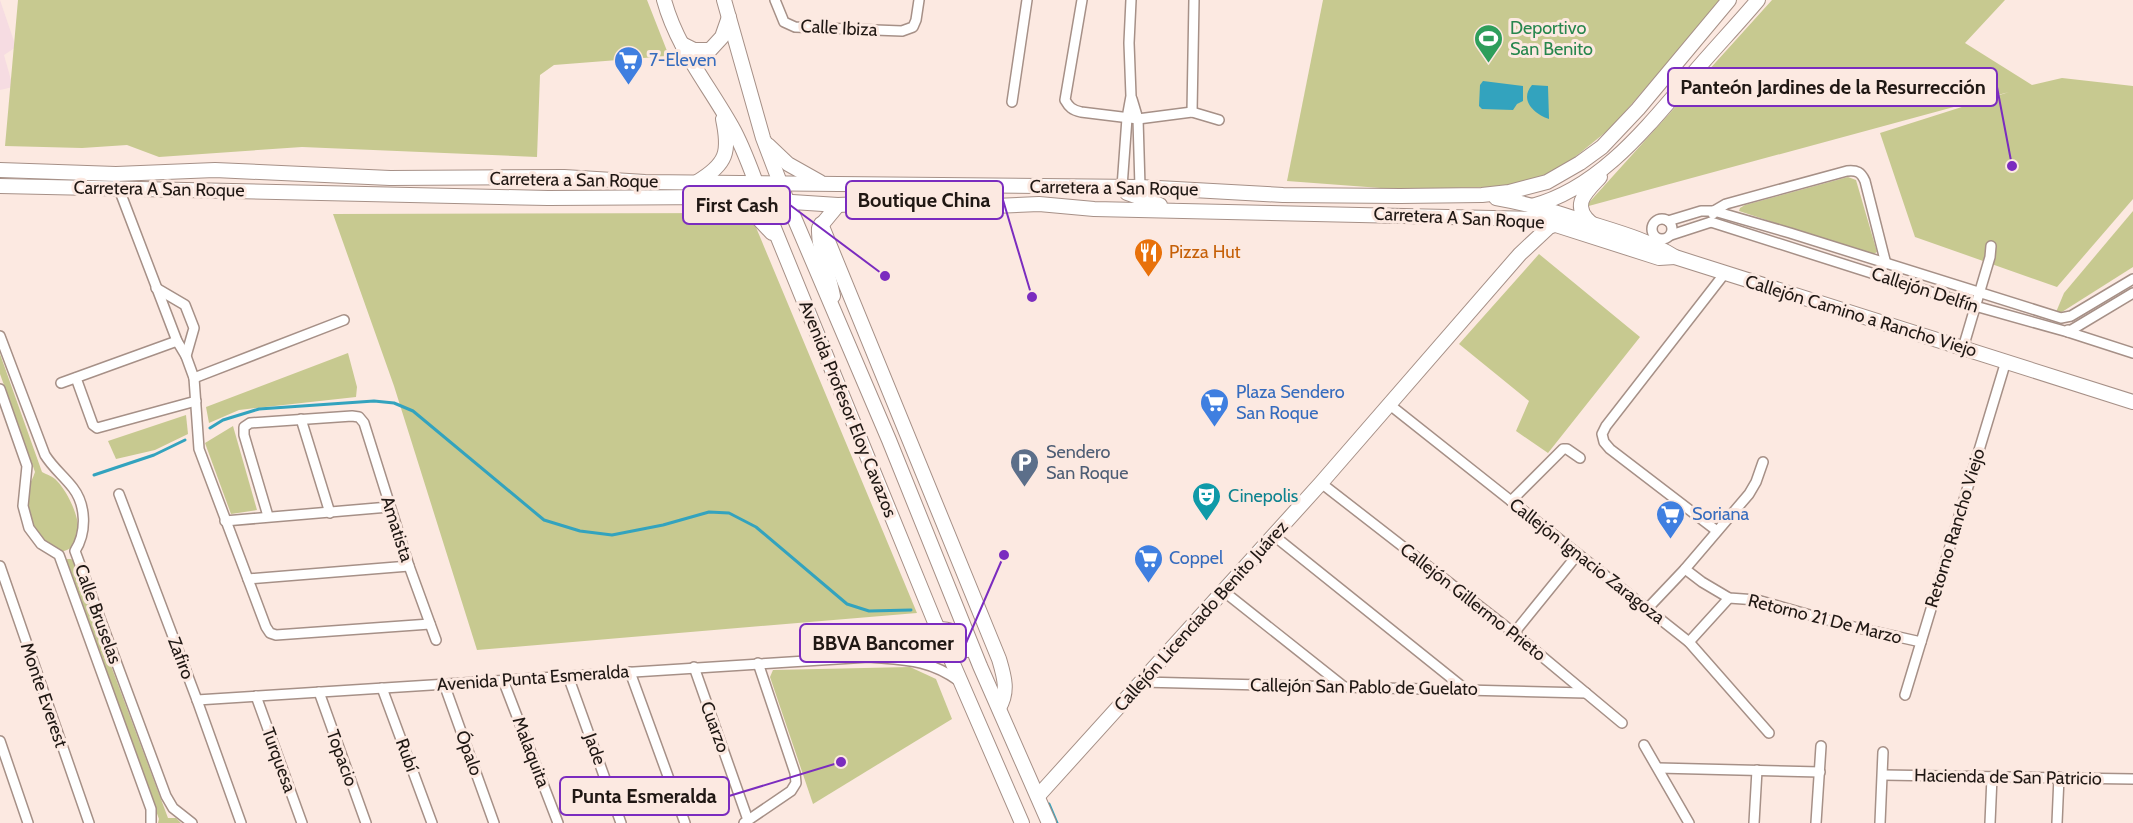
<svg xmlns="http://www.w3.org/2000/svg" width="2133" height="823" font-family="Cabin,sans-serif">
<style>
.education{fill:#f6dce2}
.green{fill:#c7c990}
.water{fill:#33a3be}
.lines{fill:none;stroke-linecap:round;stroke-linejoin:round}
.stream{stroke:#33a3be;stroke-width:3}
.street-casing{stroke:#a69087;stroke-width:12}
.secondary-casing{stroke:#a69087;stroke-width:16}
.street{stroke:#fff;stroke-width:9}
.secondary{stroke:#fff;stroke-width:14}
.labels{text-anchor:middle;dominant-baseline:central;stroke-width:6;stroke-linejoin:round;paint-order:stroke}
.street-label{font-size:18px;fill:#201814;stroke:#fce9e1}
.leisure-label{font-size:18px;fill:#27864d;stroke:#fce9e1;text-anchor:start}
.shop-label{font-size:18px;fill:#366cbe;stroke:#fce9e1;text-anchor:start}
.food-label{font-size:18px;fill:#c56008;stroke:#fce9e1;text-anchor:start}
.service-label{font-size:18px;fill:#4e5e75;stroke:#fce9e1;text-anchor:start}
.culture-label{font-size:18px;fill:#0d838f;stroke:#fce9e1;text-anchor:start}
.leader{fill:none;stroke:#7b2cbf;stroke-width:2}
.callout-dot{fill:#7b2cbf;stroke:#fce9e1;stroke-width:2}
.callout{fill:#fce9e1;stroke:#7b2cbf;stroke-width:2}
.callout-label{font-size:20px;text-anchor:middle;font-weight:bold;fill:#201814}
</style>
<rect width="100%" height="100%" fill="#fce9e1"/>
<polygon class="education" points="0,0 16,47 4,55 13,87 0,90"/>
<g class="green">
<polygon points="18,0 647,0 669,56 554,65 540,75 537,157 302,147 159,157 127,145 82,148 5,146"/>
<polygon points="1323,0 1721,0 1612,127 1559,170 1509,187 1394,189 1287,181"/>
<polygon points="1772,0 2005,0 1965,43 2032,85 2062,78 2133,86 2133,199 2057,287 1915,237 1880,133 2009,92 1585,207"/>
<polygon points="1848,177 1856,180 1877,252 1872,255 1739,211 1740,208 1745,205"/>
<polygon points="2133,211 2133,267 2054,317 2064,293"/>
<polygon points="750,213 917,613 477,650 394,386 333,214"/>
<polygon points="1539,254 1640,337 1548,453 1516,431 1529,401 1459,344"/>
<polygon points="348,353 357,387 356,397 239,410 209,423 206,407"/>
<path d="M0 354 42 472C47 475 53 476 57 481 70 494 92 539 67 550 46 559 27 518 26 502 26 488 31 484 35 472L0 374Z"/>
<polygon points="186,415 188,434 155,450 116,459 108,441"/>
<polygon points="233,426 257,510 231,514 205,443"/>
<polygon points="67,559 71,559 74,561 83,591 168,818 176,818 181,823 158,823 159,819 66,563"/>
<polygon points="910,667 936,679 952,719 813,804 770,677 773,670"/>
</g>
<g class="water">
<polygon points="1483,81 1523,86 1523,101 1517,104 1513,110 1482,109 1479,106 1480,85"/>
<path d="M1532 85 1548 86 1549 119C1534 114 1519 100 1532 85Z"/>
</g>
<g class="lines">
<g class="stream">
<polyline points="210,428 223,420 259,409 374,401 394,403 413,411 544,520 580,531 612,535 663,525 709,512 729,513 756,527 847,604 869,611 911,610"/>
<polyline points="94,475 154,455 185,440"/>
<polyline points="1049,804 1057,823"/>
</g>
<defs>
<g id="street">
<polyline points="775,0 784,22 795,27 902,31 913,27 916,20 919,0"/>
<path d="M1082 0 1065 100C1069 107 1072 110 1081 112L1138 119 1192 112 1219 120"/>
<polyline points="1132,99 1138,119 1140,187"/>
<polyline points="1012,102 1027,0"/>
<polyline points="1192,112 1194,0"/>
<polyline points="1122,187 1127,118 1131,96 1129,43 1131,0"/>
<polyline points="119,189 177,341 186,356 194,378 199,449 266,627 270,633 276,635 430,624"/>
<path d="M1713 214 1714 211 1726 204 1847 171C1857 170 1861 172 1865 181L1886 264"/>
<circle cx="1662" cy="229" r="10"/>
<polyline points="1668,221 1701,211 1714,211 1790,233 2061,318 2071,316 2133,279"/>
<polyline points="1711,222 1975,306 2068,332 2133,293"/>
<polyline points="1671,235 1711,222"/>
<polyline points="156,288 185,305 194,328 186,356"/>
<polyline points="2068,330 2068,332 2133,353"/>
<path d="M0 336 45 455C53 468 64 476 73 488 86 505 87 532 75 551L166 796 173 808 192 823"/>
<polyline points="1963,348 1990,257 1991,246"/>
<polyline points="76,378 93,425 97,428 196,401"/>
<polyline points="194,378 344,320"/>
<polyline points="61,383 177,341"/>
<polyline points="0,389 27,466 23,506 29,528 41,544 59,555 151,809 151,823"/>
<polyline points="1390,405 1689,642 1769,733"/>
<polyline points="301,419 330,513"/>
<polyline points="1321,483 1514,633 1622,723"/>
<polyline points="119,494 197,700 241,823"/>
<polyline points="1511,501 1563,449 1567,449 1580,458"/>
<polyline points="268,516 244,435 244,427 250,423 352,416 359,417 364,423 409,566 436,640"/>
<polyline points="225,521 389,507"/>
<polyline points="1717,531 1610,449 1604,442 1602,434 1606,426 1725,273"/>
<polyline points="1273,535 1465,689"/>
<polyline points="0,566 89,823"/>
<polyline points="1685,569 1702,582 1729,598 1757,600 1845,625 1921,642"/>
<polyline points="248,579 409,566"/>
<polyline points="1222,590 1343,686"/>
<polyline points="1648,608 1685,569 1749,494 1756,482 1763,462"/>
<polyline points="1514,633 1578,554"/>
<polyline points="1689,642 1729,598"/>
<polyline points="871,656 889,649 902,648 928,633 938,630"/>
<polyline points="694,667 748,820"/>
<polyline points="630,672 685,823"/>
<polyline points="568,676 621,823"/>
<polyline points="503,680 558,823"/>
<polyline points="1142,682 1586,693"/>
<polyline points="444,684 494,823"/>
<polyline points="382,688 432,823"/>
<polyline points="319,692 366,823"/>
<polyline points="1905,695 2006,361"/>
<polyline points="256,696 302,823"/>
<path d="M197 700 869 657C904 660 929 659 959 681"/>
<polyline points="0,741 28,823"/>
<polyline points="1644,745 1689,823"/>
<polyline points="1658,768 1820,772"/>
<polyline points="1883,775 2133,779"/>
<polyline points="744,823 791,791 796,783 795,773 758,663"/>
<polyline points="1754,823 1757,770"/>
<polyline points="1816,823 1821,746"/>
<polyline points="1880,823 1883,752"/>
<polyline points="1990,823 1992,777"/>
<polyline points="2057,823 2059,777"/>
</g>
<g id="secondary">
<path d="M664 0C677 48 708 84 732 127 745 150 753 176 763 201L934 620 1022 823"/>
<polyline points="724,0 763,138 787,201 889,440 980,666 1049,823"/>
<polyline points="682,44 694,50 710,50 722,37 729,17"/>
<polyline points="768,145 788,164 820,182"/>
<polyline points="0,170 116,174 215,170 390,178 564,177 645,182 1140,187 1283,195 1400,196 1482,195 1509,192 1547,182 1580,163 1602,147 1638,109 1729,0"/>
<path d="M697 182C727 164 730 152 723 119"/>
<polyline points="0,186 548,198 718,197 838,205 882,203 994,206 1039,204 1094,209 1537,219 1659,258 1675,257"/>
<polyline points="1122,187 1127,193 1160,205"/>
<path d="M1496 198C1531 204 1565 215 1599 226 1625 234 1651 242 1675 257L2133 402"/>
<polyline points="731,201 755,215 772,233"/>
<path d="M1532 206C1600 188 1647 127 1691 76 1713 50 1736 26 1758 0"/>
<path d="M1591 223C1570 205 1586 192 1600 177"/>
<path d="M821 224 999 659C1004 676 1009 691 999 708"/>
<path d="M833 296C829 274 818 249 819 228L838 205"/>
<path d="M938 630C953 626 960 639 967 650"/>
<polyline points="1038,796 1321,483 1520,254 1549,227 1557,224"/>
</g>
</defs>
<use href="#street" class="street-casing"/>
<use href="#secondary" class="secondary-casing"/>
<use href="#street" class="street"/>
<use href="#secondary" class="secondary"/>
</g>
<defs>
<symbol id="stadium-pin" viewBox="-11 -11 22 30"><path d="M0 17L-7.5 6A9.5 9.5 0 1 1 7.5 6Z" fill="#2e9e5b" stroke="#fce9e1"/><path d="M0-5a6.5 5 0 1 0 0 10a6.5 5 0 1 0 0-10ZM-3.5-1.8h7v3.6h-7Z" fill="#fff"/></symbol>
<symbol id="supermarket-pin" viewBox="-11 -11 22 30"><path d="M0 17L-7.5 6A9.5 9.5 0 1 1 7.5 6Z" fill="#3f7fe0" stroke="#fce9e1"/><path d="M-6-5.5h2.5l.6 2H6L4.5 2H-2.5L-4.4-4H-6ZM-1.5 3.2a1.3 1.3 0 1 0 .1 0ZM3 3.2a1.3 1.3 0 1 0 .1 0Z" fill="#fff"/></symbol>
<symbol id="restaurant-pin" viewBox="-11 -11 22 30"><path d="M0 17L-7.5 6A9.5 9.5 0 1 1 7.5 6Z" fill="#e8710a" stroke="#fce9e1"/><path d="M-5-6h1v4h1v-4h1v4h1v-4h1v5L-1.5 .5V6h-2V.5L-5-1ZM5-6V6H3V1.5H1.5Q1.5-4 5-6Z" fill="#fff"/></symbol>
<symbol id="parking-pin" viewBox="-11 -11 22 30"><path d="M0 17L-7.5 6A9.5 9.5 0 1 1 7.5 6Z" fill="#5c6f8a" stroke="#fce9e1"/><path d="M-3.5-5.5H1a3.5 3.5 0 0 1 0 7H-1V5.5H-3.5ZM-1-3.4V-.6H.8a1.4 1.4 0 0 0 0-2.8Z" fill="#fff"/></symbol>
<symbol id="theatre-pin" viewBox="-11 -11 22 30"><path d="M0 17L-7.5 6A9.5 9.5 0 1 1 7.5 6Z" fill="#0f9aa8" stroke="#fce9e1"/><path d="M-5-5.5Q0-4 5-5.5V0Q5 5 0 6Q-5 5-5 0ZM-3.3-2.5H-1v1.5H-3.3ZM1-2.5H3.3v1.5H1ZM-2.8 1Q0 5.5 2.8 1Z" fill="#fff"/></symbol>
</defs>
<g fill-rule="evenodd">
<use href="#stadium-pin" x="1472" y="22" width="33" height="45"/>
<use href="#supermarket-pin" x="612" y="44" width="33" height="45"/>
<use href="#restaurant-pin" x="1132" y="236" width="33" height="45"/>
<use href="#supermarket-pin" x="1198" y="386" width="33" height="45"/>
<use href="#parking-pin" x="1008" y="446" width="33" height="45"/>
<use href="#theatre-pin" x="1190" y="480" width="33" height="45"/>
<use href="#supermarket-pin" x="1654" y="498" width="33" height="45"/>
<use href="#supermarket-pin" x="1132" y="542" width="33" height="45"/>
</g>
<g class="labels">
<g class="street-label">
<text transform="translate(839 28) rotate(3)">Calle Ibiza</text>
<text transform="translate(574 180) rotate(1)">Carretera a San Roque</text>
<text transform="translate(1114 188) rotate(1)">Carretera a San Roque</text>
<text transform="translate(159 189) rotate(1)">Carretera A San Roque</text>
<text transform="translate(1459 218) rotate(3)">Carretera A San Roque</text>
<text transform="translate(1925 290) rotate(18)">Callejón Delfín</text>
<text transform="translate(1861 316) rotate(17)">Callejón Camino a Rancho Viejo</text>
<text transform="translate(848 409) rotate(68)">Avenida Profesor Eloy Cavazos</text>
<text transform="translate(1955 528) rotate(-73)">Retorno Rancho Viejo</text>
<text transform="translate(397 529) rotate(72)">Amatista</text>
<text transform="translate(1587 561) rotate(38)">Callejón Ignacio Zaragoza</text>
<text transform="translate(1473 602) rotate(38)">Callejón Gillermo Prieto</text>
<text transform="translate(98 614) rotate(70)">Calle Bruselas</text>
<text transform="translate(1201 616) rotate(-48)">Callejón Licenciado Benito Juárez</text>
<text transform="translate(1825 619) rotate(14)">Retorno 21 De Marzo</text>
<text transform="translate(181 658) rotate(69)">Zafiro</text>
<text transform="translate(533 678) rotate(-4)">Avenida Punta Esmeralda</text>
<text transform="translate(1364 687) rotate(1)">Callejón San Pablo de Guelato</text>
<text transform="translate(44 695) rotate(71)">Monte Everest</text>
<text transform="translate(715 727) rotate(70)">Cuarzo</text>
<text transform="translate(595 749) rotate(70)">Jade</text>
<text transform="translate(531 752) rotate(69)">Malaquita</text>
<text transform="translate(469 753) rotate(70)">Ópalo</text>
<text transform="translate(407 755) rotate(70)">Rubí</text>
<text transform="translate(342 758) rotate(70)">Topacio</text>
<text transform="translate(279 760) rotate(70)">Turquesa</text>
<text transform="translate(2008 777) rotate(1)">Hacienda de San Patricio</text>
</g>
<g class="leisure-label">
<text x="1510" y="28">Deportivo<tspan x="1510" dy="21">San Benito</tspan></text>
</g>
<g class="shop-label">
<text x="649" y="60">7-Eleven</text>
<text x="1236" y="392">Plaza Sendero<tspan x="1236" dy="21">San Roque</tspan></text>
<text x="1692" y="514">Soriana</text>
<text x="1169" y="558">Coppel</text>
</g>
<g class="food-label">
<text x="1169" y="252">Pizza Hut</text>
</g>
<g class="service-label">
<text x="1046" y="452">Sendero<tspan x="1046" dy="21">San Roque</tspan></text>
</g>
<g class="culture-label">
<text x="1228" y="496">Cinepolis</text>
</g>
</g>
<path class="leader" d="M2012 166L1997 87M1032 297L1003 200M885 276L790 205M1004 555L966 643M841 762L729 796"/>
<g class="callout-dot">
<circle cx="2012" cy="166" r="6"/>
<circle cx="1032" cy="297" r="6"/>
<circle cx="885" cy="276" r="6"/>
<circle cx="1004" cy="555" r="6"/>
<circle cx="841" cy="762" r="6"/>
</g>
<g class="callout">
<rect x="1668" y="68" width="329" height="38" rx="6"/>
<rect x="846" y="181" width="157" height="38" rx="6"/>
<rect x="683" y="186" width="107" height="38" rx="6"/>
<rect x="800" y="624" width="166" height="38" rx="6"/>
<rect x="560" y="777" width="169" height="38" rx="6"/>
</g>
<g class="callout-label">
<text x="1833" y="94">Panteón Jardines de la Resurrección</text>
<text x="924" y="207">Boutique China</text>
<text x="737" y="212">First Cash</text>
<text x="883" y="650">BBVA Bancomer</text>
<text x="644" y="803">Punta Esmeralda</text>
</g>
</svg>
